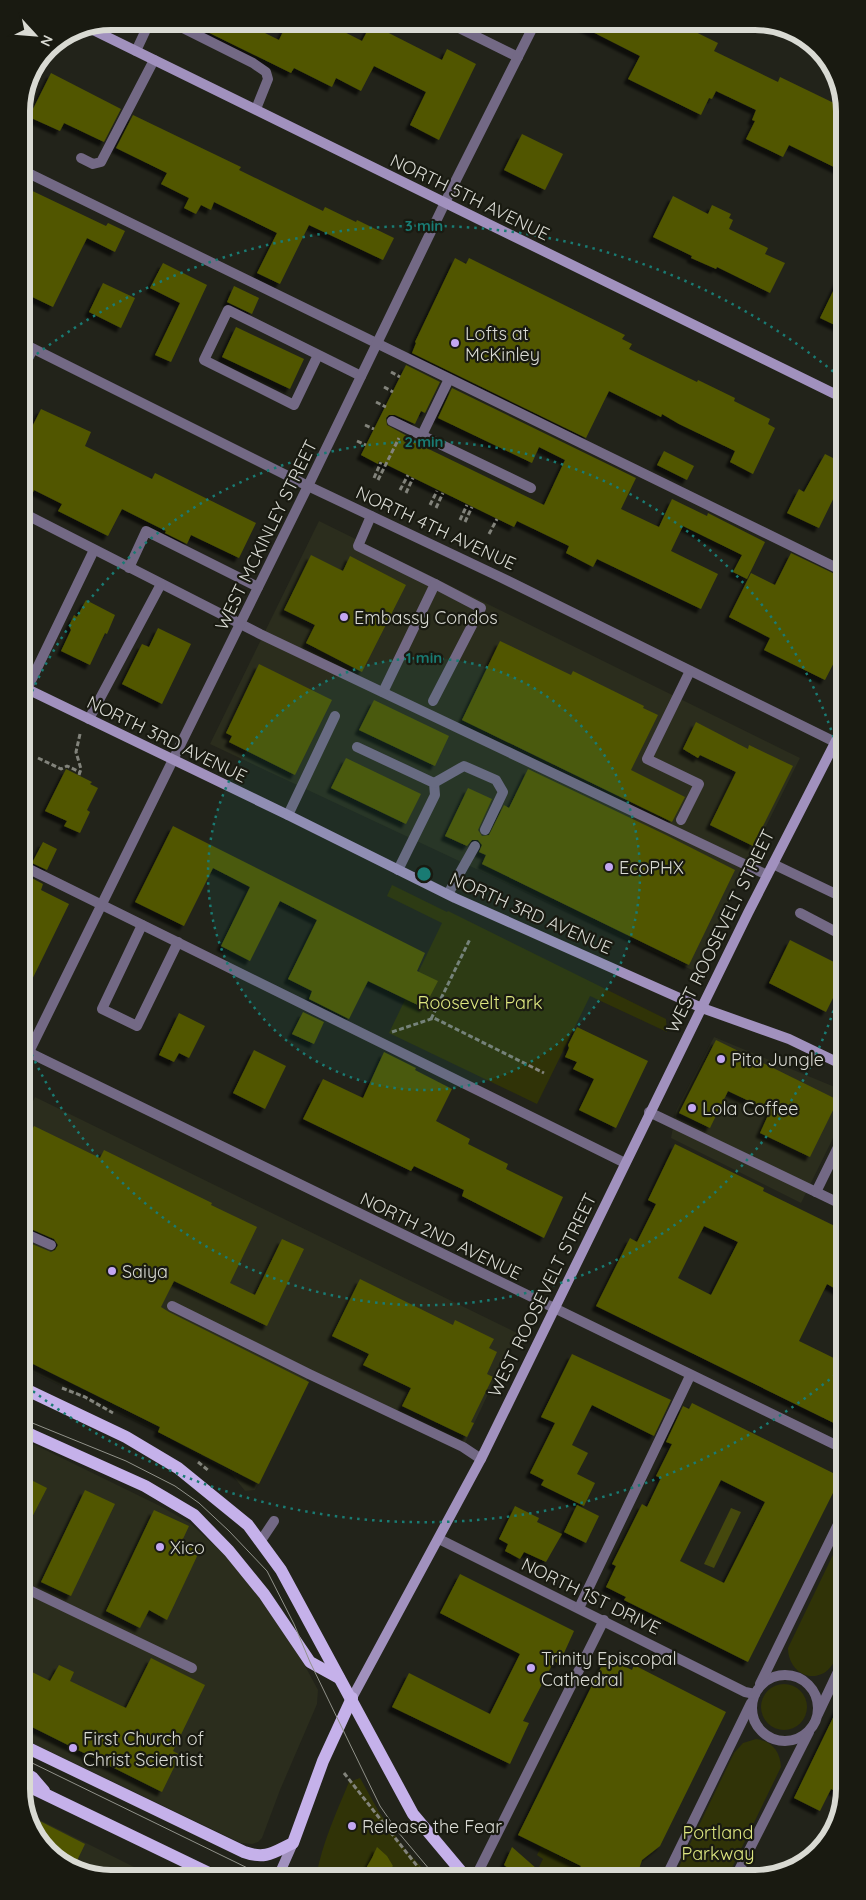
<svg xmlns="http://www.w3.org/2000/svg" width="866" height="1900" font-family="Quicksand,sans-serif">
<style>
.built{fill:#2b2d1d}
.green{fill:#303307}
.water{fill:#45480d}
.building{fill:#515600;fill-rule:evenodd;filter:url(#shadow)}
.lines{fill:none;stroke-linecap:round;stroke-linejoin:round}
.path{stroke:#82837b;stroke-width:3;stroke-dasharray:5 2.5;stroke-linecap:butt}
.lane{stroke:#736985;stroke-width:10}
.street{stroke:#736985;stroke-width:10}
.secondary{stroke:#a191be;stroke-width:10}
.primary{stroke:#c5b1ea;stroke-width:12}
.tram{stroke:#91928a;stroke-width:1}
.ring{fill:none;stroke:#197b73;stroke-width:2.5;stroke-dasharray:2.5 5}
.poi-dot{fill:#c3a7f2;stroke:#191a11;stroke-width:2}
.labels{text-anchor:middle;dominant-baseline:central;stroke-width:4.5;stroke-linejoin:round;paint-order:stroke}
.street-label{font-size:18px;fill:#d9dad3;stroke:#191a11}
.poi-label{font-size:18px;fill:#d9dad3;stroke:#191a11;text-anchor:start}
.park-label{font-size:18px;fill:#dee780;stroke:#191a11}
.rim{fill:none;stroke:#d9dad3;stroke-width:6}
.centre{fill:#197b73;stroke:#191a11;stroke-width:2.5}
.ring-label{font-size:15px;text-anchor:middle;font-weight:bold;fill:#197b73;stroke:#191a11;stroke-width:4.5;stroke-linejoin:round;paint-order:stroke}
</style>
<defs>
<filter id="shadow"><feDropShadow dx="-4.5" dy="4.5" stdDeviation="1" flood-color="#0009"/></filter>
</defs>
<rect width="100%" height="100%" fill="#22231a"/>
<g class="built">
<polygon points="319,521 800,758 697,965 692,970 210,744"/>
<polygon points="714,1037 842,1090 843,1118 801,1203 671,1138 676,1111"/>
<polygon points="35,1097 517,1333 463,1447 310,1374 255,1490 245,1491 231,1473 158,1432 25,1368 24,1119"/>
<polygon points="25,1440 160,1506 190,1523 225,1555 257,1593 303,1662 318,1690 317,1704 280,1790 262,1838 258,1842 252,1844 241,1843 26,1740"/>
<polygon points="26,1813 156,1878 104,1879 56,1860 26,1818"/>
</g>
<g class="green">
<polygon points="392,885 447,912 448,911 666,1019 667,1032 590,996 537,1104 389,1033 442,923 387,896"/>
<path d="M844 1532C844 1558 844 1584 844 1610 844 1619 846 1632 844 1641 842 1649 832 1669 824 1673 805 1683 788 1667 788 1648Z"/>
<circle cx="784" cy="1707" r="23"/>
<path d="M756 1739C772 1741 780 1751 781 1767L729 1874 675 1875 734 1753 743 1743Z"/>
<path d="M360 1778 379 1812 404 1848 430 1876 316 1877C322 1844 336 1813 349 1782Z"/>
<polygon points="541,1847 581,1867 577,1873 581,1875 545,1876 538,1869 543,1859 537,1855"/>
</g>
<polygon class="water" points="731,1508 741,1512 714,1568 704,1564"/>
<g class="building">
<polygon points="185,21 241,21 279,40 288,21 323,21 362,41 371,24 442,60 447,49 476,64 439,140 410,125 426,92 374,66 361,91 336,78 332,87 294,68 291,73"/>
<polygon points="571,21 673,21 718,43 714,51 778,82 780,77 840,106 840,170 789,145 783,157 746,139 755,121 752,120 756,110 716,91 712,99 709,98 701,115 628,79 640,56"/>
<polygon points="51,73 121,109 104,142 64,123 60,131 29,117"/>
<polygon points="133,115 241,167 239,170 323,211 325,207 356,222 357,220 394,238 383,260 309,225 280,284 257,273 277,233 214,202 211,210 201,205 196,214 184,208 189,198 161,184 167,173 116,148"/>
<polygon points="522,134 563,154 545,190 504,170"/>
<polygon points="22,186 106,226 108,223 125,231 115,252 87,238 53,307 22,292"/>
<polygon points="673,196 708,214 712,205 731,214 729,218 733,220 729,229 768,248 765,254 785,263 770,293 717,267 716,269 691,258 692,256 653,237"/>
<polygon points="455,258 466,264 469,258 625,335 622,339 632,344 629,349 697,382 698,380 735,398 734,401 770,419 768,424 775,428 753,474 730,462 735,451 679,424 662,414 661,417 609,391 586,438 412,353 416,343 415,342"/>
<polygon points="163,263 207,285 171,362 155,355 180,303 150,288"/>
<polygon points="840,277 841,299 841,328 820,318"/>
<polygon points="103,283 135,298 121,328 89,312"/>
<polygon points="234,286 259,298 252,314 227,302"/>
<polygon points="236,327 304,359 290,389 222,357"/>
<polygon points="406,365 440,382 425,413 421,411 415,424 395,415 389,415 386,418 387,425 409,437 408,439 544,505 565,460 539,447 532,463 438,418 452,388 636,478 621,509 659,527 672,499 707,516 708,513 765,542 747,579 733,572 742,555 683,526 671,551 718,574 701,609 597,559 593,567 566,553 569,546 517,521 514,527 379,461 378,464 361,455"/>
<polygon points="41,409 91,432 85,446 152,479 155,473 256,523 239,558 191,535 187,544 165,533 166,531 122,509 108,536 58,511 62,504 34,490 26,507 23,506 22,447"/>
<polygon points="664,451 694,466 687,480 657,465"/>
<polygon points="825,454 841,462 841,483 819,528 787,513 799,489 804,492"/>
<polygon points="791,553 841,577 842,647 825,680 764,650 770,638 729,617 751,573 775,585"/>
<polygon points="311,555 343,571 350,556 406,585 362,672 306,643 315,625 284,610"/>
<polygon points="86,600 115,615 107,634 105,633 90,665 61,651 71,630 69,626 74,615 77,617"/>
<polygon points="158,628 191,644 162,704 122,684 142,644 149,647"/>
<polygon points="500,641 571,675 573,671 644,706 643,708 658,715 631,770 685,797 672,822 462,720"/>
<polygon points="259,664 332,700 295,775 229,742 232,736 226,733"/>
<polygon points="374,700 449,736 435,766 359,730"/>
<polygon points="696,722 748,749 749,745 793,766 753,846 710,825 736,772 700,755 698,758 683,749"/>
<polygon points="346,758 421,794 406,824 331,788"/>
<polygon points="66,769 92,782 90,784 98,788 87,810 90,812 80,833 64,826 67,821 45,811"/>
<polygon points="528,769 666,835 735,870 689,965 482,864 486,855 479,852 482,845 478,840 472,840 467,846 445,836 468,788 492,799 478,830 482,836 489,835 504,805 509,808"/>
<polygon points="173,826 425,953 417,971 438,981 424,1008 368,981 349,1019 309,999 312,991 288,979 317,920 280,901 250,961 221,946 250,887 213,868 184,926 135,902"/>
<polygon points="43,842 57,849 47,870 32,863"/>
<polygon points="26,875 43,884 41,890 69,904 24,996 24,881"/>
<polygon points="790,940 842,966 842,980 826,1012 769,983"/>
<polygon points="303,1012 324,1022 314,1044 292,1034"/>
<polygon points="179,1013 205,1026 189,1058 179,1053 174,1062 159,1055"/>
<polygon points="577,1027 648,1061 616,1128 579,1110 594,1079 573,1069 577,1062 565,1057 569,1048 568,1045"/>
<polygon points="716,1040 838,1100 810,1157 760,1133 770,1111 728,1091 710,1128 679,1113"/>
<polygon points="254,1050 286,1066 265,1109 233,1093"/>
<polygon points="384,1052 416,1068 415,1070 452,1089 436,1121 470,1139 468,1144 508,1164 506,1169 563,1197 544,1238 462,1196 464,1190 414,1166 411,1171 303,1119 323,1079 363,1098"/>
<polygon points="34,1126 100,1158 104,1150 212,1203 211,1205 257,1227 230,1283 255,1295 282,1239 304,1249 267,1326 174,1281 161,1307 169,1312 309,1382 259,1484 158,1432 160,1427 25,1360 25,1241 51,1252 55,1250 58,1245 54,1239 24,1226 24,1145"/>
<path d="M675 1144 764 1188 763 1191 843 1230V1293L827 1284 799 1341 844 1363V1428L596 1306 630 1238 637 1242 656 1204 648 1200ZM704 1226 738 1242 711 1295 678 1278Z"/>
<polygon points="360,1279 453,1325 455,1320 494,1339 489,1348 497,1352 487,1374 493,1377 471,1422 474,1423 467,1437 402,1406 411,1388 363,1365 369,1354 332,1336"/>
<polygon points="572,1354 671,1400 654,1436 592,1405 572,1445 588,1453 577,1474 595,1483 584,1506 541,1485 544,1480 530,1473 555,1423 541,1417"/>
<path d="M692 1403 841 1477 748 1662 624 1600 626 1597 606 1587 616 1566 612 1564 642 1504 647 1507 661 1478 656 1476 672 1444 666 1442 683 1406 689 1409ZM721 1480 765 1502 724 1583 680 1561Z"/>
<polygon points="25,1477 47,1488 25,1531"/>
<polygon points="85,1490 115,1504 71,1596 41,1582"/>
<polygon points="577,1505 599,1516 586,1543 564,1532"/>
<polygon points="515,1506 539,1518 537,1522 562,1534 546,1562 524,1552 520,1559 505,1551 508,1544 499,1539"/>
<polygon points="154,1510 189,1526 182,1541 200,1550 167,1620 149,1610 140,1628 106,1611"/>
<polygon points="460,1574 574,1631 559,1664 554,1661 523,1721 529,1723 510,1764 392,1707 409,1673 490,1714 520,1654 440,1613"/>
<polygon points="606,1657 632,1670 634,1665 726,1712 660,1846 642,1860 637,1875 576,1875 581,1866 518,1835"/>
<polygon points="151,1658 205,1685 173,1751 180,1755 162,1792 26,1724 26,1669 50,1681 59,1665 74,1672 70,1681 126,1708"/>
<polygon points="844,1695 845,1790 843,1795 831,1789 820,1811 794,1798"/>
<polygon points="26,1814 85,1844 74,1867 56,1860 26,1818"/>
<polygon points="377,1847 387,1856 393,1866 381,1877 361,1877 372,1858"/>
<polygon points="512,1847 545,1876 502,1876 508,1868 504,1865"/>
</g>
<g class="lines">
<g class="path">
<polyline points="391,372 400,377"/>
<polyline points="384,387 393,392"/>
<polyline points="376,402 386,407"/>
<polyline points="365,425 374,429"/>
<polyline points="357,441 366,445"/>
<polyline points="837,460 841,453"/>
<polyline points="374,478 381,462"/>
<polyline points="378,480 399,438"/>
<polyline points="400,490 408,475"/>
<polyline points="406,493 413,478"/>
<polyline points="430,505 437,491"/>
<polyline points="436,508 443,493"/>
<polyline points="460,520 467,505"/>
<polyline points="465,522 472,507"/>
<polyline points="489,534 497,519"/>
<polyline points="38,758 61,769 67,766 80,772"/>
<polyline points="79,775 81,769 76,752 80,734"/>
<polyline points="431,1019 470,939"/>
<polyline points="392,1032 434,1018 544,1073"/>
<polyline points="62,1388 85,1397 113,1413"/>
<polyline points="198,1462 209,1471"/>
<polyline points="344,1773 425,1876"/>
</g>
<g class="lane">
<polyline points="169,21 253,63 266,72 268,79 256,109"/>
<polyline points="445,21 518,57"/>
<polyline points="136,51 150,21"/>
<polyline points="81,158 93,164 101,162 154,60"/>
<polyline points="22,170 841,570"/>
<polyline points="318,355 294,405 204,360 228,310 361,376"/>
<polyline points="22,370 33,349"/>
<polyline points="23,513 260,634 767,875"/>
<polyline points="371,516 358,546 435,584 383,692"/>
<polyline points="129,568 146,531 258,587"/>
<polyline points="27,689 94,550"/>
<polyline points="433,701 481,608 435,584"/>
<polyline points="89,719 161,584"/>
<polyline points="357,747 434,783 435,795 398,870"/>
<polyline points="434,783 464,766 496,780 503,792 485,830"/>
<polyline points="288,815 335,716"/>
<polyline points="681,820 699,784 647,759 690,671"/>
<polyline points="773,864 842,897"/>
<polyline points="23,866 625,1163"/>
<polyline points="448,894 475,846"/>
<polyline points="800,913 842,935"/>
<polyline points="142,925 102,1009 137,1026 178,942"/>
<polyline points="649,1112 816,1192"/>
<polyline points="24,1233 51,1245"/>
<polyline points="172,1306 309,1374 463,1447 481,1459"/>
<polyline points="260,1542 274,1521"/>
<polyline points="25,1588 192,1668"/>
</g>
<g class="street">
<polyline points="799,36 811,41"/>
<polyline points="22,343 308,486 500,577 835,742"/>
<polyline points="392,421 531,488"/>
<polyline points="422,435 449,379"/>
<polyline points="24,1050 844,1449"/>
<polyline points="24,1062 308,486 454,184 536,21"/>
<polyline points="843,1137 816,1192 843,1205"/>
<polyline points="439,1539 745,1692 755,1694"/>
<polyline points="579,1608 690,1376"/>
<circle cx="785" cy="1708" r="33"/>
<polyline points="760,1684 844,1512"/>
<polyline points="818,1714 844,1659"/>
<polyline points="737,1874 809,1732"/>
<polyline points="667,1875 751,1703"/>
<polyline points="476,1876 604,1620"/>
</g>
<g class="secondary">
<polyline points="85,26 841,397"/>
<polyline points="23,687 288,815 455,898 702,1008 789,1039 843,1065"/>
<polyline points="352,1698 481,1459 748,913 842,729"/>
<polyline points="278,1877 293,1843"/>
</g>
<g class="primary">
<polyline points="25,1389 126,1437 178,1468 248,1525 281,1570 413,1814 465,1876"/>
<polyline points="25,1432 145,1486 194,1515 229,1551 264,1594 310,1662 339,1678"/>
<path d="M26 1747 244 1852C266 1860 274 1852 293 1843L323 1761 352 1698"/>
<polyline points="26,1774 32,1777 44,1791"/>
<polyline points="26,1785 219,1878"/>
</g>
<g class="tram">
<polyline points="25,1420 126,1461 175,1486 199,1503 229,1531 267,1571 294,1624 310,1662 380,1806 398,1832 435,1876"/>
<polyline points="26,1760 266,1877"/>
</g>
</g>
<circle cx="424" cy="874" r="216" fill="#197b73" fill-opacity=".12"/>
<g class="ring">
<circle cx="424" cy="874" r="216"/>
<path d="M842 982A432 432 0 0 1 25 1039M23 712A432 432 0 0 1 841 762"/>
<path d="M841 1370A648 648 0 0 1 25 1385M25 363A648 648 0 0 1 841 378"/>
</g>
<g class="poi-dot">
<circle cx="455" cy="343" r="5"/>
<circle cx="344" cy="617" r="5"/>
<circle cx="609" cy="867" r="5"/>
<circle cx="721" cy="1059" r="5"/>
<circle cx="692" cy="1108" r="5"/>
<circle cx="112" cy="1271" r="5"/>
<circle cx="160" cy="1547" r="5"/>
<circle cx="531" cy="1668" r="5"/>
<circle cx="73" cy="1748" r="5"/>
<circle cx="352" cy="1826" r="5"/>
</g>
<g class="labels">
<g class="street-label">
<text transform="translate(470 197) rotate(26)">NORTH 5TH AVENUE</text>
<text transform="translate(436 528) rotate(25)">NORTH 4TH AVENUE</text>
<text transform="translate(266 535) rotate(-64)">WEST MCKINLEY STREET</text>
<text transform="translate(167 739) rotate(26)">NORTH 3RD AVENUE</text>
<text transform="translate(531 913) rotate(24)">NORTH 3RD AVENUE</text>
<text transform="translate(720 931) rotate(-64)">WEST ROOSEVELT STREET</text>
<text transform="translate(441 1236) rotate(26)">NORTH 2ND AVENUE</text>
<text transform="translate(542 1295) rotate(-64)">WEST ROOSEVELT STREET</text>
<text transform="translate(591 1596) rotate(26)">NORTH 1ST DRIVE</text>
</g>
<g class="poi-label">
<text x="465" y="333">Lofts at<tspan x="465" dy="21">McKinley</tspan></text>
<text x="354" y="617">Embassy Condos</text>
<text x="619" y="867">EcoPHX</text>
<text x="731" y="1059">Pita Jungle</text>
<text x="702" y="1108">Lola Coffee</text>
<text x="122" y="1271">Saiya</text>
<text x="170" y="1547">Xico</text>
<text x="541" y="1658">Trinity Episcopal<tspan x="541" dy="21">Cathedral</tspan></text>
<text x="83" y="1738">First Church of<tspan x="83" dy="21">Christ Scientist</tspan></text>
<text x="362" y="1826">Release the Fear</text>
</g>
<g class="park-label">
<text x="480" y="1002">Roosevelt Park</text>
<text x="718" y="1832">Portland<tspan x="718" dy="21">Parkway</tspan></text>
</g>
</g>
<path d="M0 0H866V1900H0ZM111 30H755A81 81 0 0 1 836 111V1789A81 81 0 0 1 755 1870H111A81 81 0 0 1 30 1789V111A81 81 0 0 1 111 30Z" fill="#191a11" fill-rule="evenodd"/>
<path class="rim" d="M111 30H755A81 81 0 0 1 836 111V1789A81 81 0 0 1 755 1870H111A81 81 0 0 1 30 1789V111A81 81 0 0 1 111 30Z"/>
<circle cx="424" cy="874" r="8" class="centre"/>
<g class="ring-label">
<text x="424" y="231">3 min</text>
<text x="424" y="447">2 min</text>
<text x="424" y="663">1 min</text>
</g>
<g transform="translate(35 35) rotate(116)" stroke="#191a11" stroke-width="4" paint-order="stroke">
<path d="M0-4L9 19L0 12L-9 19Z" fill="#d9dad3"/>
<text y="-8" font-size="14" font-weight="bold" text-anchor="middle" fill="#d9dad3">N</text>
</g>
</svg>
